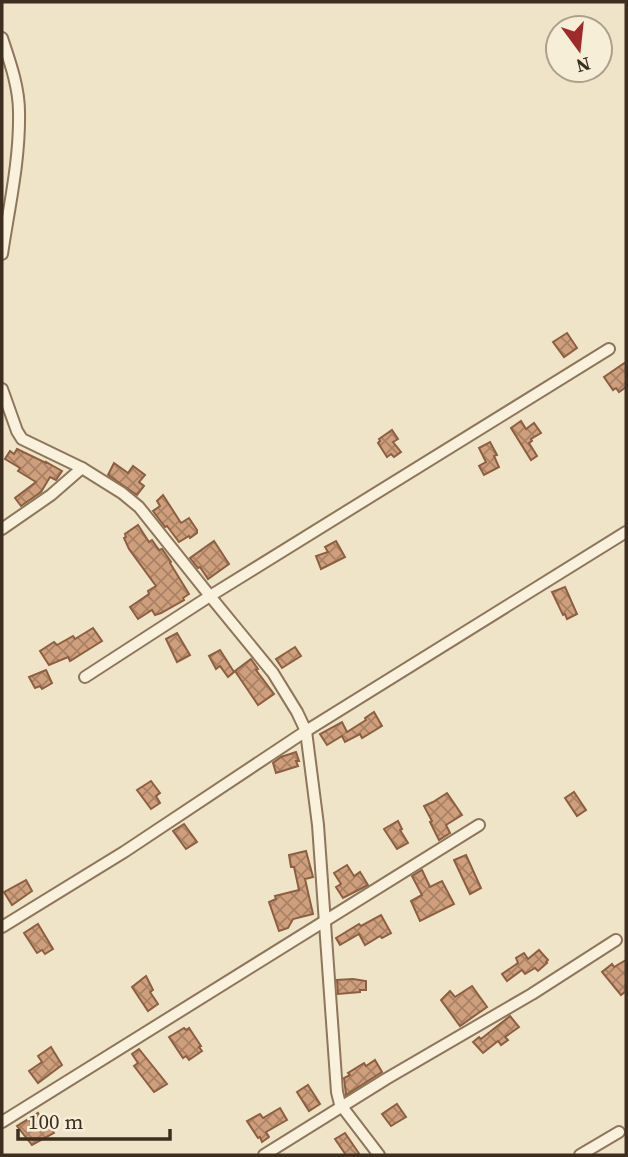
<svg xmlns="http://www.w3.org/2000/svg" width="628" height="1157" font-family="'Source Serif 4',serif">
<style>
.building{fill:url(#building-cross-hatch);stroke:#8d5f41;stroke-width:2}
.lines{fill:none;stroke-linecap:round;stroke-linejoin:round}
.minor-casing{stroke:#8d765c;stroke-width:14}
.minor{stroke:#faf1dc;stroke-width:10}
</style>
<defs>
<pattern id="building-cross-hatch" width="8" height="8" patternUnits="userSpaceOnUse" patternTransform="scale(1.75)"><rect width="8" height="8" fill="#cf9f7d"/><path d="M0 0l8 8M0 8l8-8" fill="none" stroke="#a98266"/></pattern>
</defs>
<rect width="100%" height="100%" fill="#f0e4c8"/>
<g class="building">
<polygon points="567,333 577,348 564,357 553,342"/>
<polygon points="626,362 626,387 619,392 616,388 613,390 604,377"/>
<polygon points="521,421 526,429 534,423 541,433 531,439 532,441 529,443 537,456 531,460 511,428"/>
<polygon points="392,430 398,439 393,442 401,452 394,457 391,454 387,457 378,443 380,441 379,439"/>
<polygon points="490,442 497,455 494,456 499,467 484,475 479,466 486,462 479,448"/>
<polygon points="17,449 46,463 46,462 62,471 56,480 50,477 41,492 21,506 15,498 36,482 18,471 20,468 5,459 10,451 14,454"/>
<polygon points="114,463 128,473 133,466 145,475 139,482 144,486 137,495 108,475"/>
<polygon points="163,495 181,523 189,518 197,530 197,533 190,538 189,536 179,542 167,526 165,527 153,511 160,506 157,501"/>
<polygon points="138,525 149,542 152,540 159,550 162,549 171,562 170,563 189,594 183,598 184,600 161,613 155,615 152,610 138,619 130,607 149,594 148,591 156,586 129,549 124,538 126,537 125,534"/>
<polygon points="214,541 229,564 208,579 200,567 198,568 190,558"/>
<polygon points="336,541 345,557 321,569 316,556 328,552 325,547"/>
<polygon points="565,587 577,614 567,619 565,614 563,615 552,592"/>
<polygon points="93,628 102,641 70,661 68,657 49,665 40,651 54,642 57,645 73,636 75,639"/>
<polygon points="177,633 190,655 177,662 166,639"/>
<polygon points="295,647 301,656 282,668 276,659"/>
<polygon points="220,650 234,672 228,677 220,666 216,669 209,656"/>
<polygon points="251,659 258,669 256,670 274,694 258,705 235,671"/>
<polygon points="46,670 52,683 42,689 40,686 35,688 29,677"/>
<polygon points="374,712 382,726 362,738 360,734 345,742 342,736 327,745 320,734 342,722 347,732 366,720 365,718"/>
<polygon points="296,752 299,761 296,761 298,766 276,773 273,763 281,757"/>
<polygon points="151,781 160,793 156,796 160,803 151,809 137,790"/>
<polygon points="574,792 586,810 577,816 565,798"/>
<polygon points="447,793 462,815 446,825 450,833 439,840 430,822 432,821 424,806 433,802"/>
<polygon points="398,821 402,829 400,830 408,843 397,849 384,829"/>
<polygon points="184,824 197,842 186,849 173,831"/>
<polygon points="306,851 313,877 305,879 313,914 293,919 288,928 279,931 269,902 276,899 275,896 299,890 294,867 291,867 289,855"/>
<polygon points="466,855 481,888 470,894 454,860"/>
<polygon points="347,865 354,876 360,872 368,885 343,898 336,887 341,884 334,873"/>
<polygon points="422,870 430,887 442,881 454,904 420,921 411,901 422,895 412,876"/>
<polygon points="26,880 32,891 12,905 4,892"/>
<polygon points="381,915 391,933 382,938 380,936 365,945 359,934 340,945 336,938 359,924 361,926"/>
<polygon points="38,924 53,949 45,954 42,950 37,953 24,933"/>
<polygon points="539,950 548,960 546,962 547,963 538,971 535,968 525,974 522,970 507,981 502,974 518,963 516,958 524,953 528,959"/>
<polygon points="626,960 626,991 621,995 602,972 612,964 614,967"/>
<polygon points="146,976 153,990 150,992 158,1004 148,1011 132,987"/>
<polygon points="353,979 366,981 366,990 360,990 360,992 338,994 337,980"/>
<polygon points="472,986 487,1007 460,1026 441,1000 450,991 455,997"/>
<polygon points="510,1016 519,1027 505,1037 508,1040 501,1045 498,1041 483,1053 473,1042 479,1037 481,1039"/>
<polygon points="184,1028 186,1030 189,1028 201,1046 199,1047 202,1051 189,1060 186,1056 183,1058 169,1037"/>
<polygon points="51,1047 62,1065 38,1083 29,1071 42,1062 38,1056"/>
<polygon points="139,1049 167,1084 154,1092 134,1066 138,1063 132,1054"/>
<polygon points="375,1060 382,1072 346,1095 344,1078 350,1075 348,1073 364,1063 366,1066"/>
<polygon points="308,1085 320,1104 309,1111 297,1092"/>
<polygon points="397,1104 406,1117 391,1126 382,1114"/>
<polygon points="280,1108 287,1120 266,1132 269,1137 262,1142 260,1137 258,1138 247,1121 260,1114 263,1118"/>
<polygon points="38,1113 40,1117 43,1115 54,1133 32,1145 17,1126"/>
<polygon points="345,1133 360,1155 346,1155 335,1139"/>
</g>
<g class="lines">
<defs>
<g id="minor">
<path d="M2 38C10 62 19 87 19 112 20 160 9 207 2 254"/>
<polyline points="2,389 17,431 22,439 82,468 122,493 139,507 210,596 273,673 297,712 306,731 318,825 337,1092 340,1104 379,1155"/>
<polyline points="2,529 51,495 82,468"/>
<polyline points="85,677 210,596 609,349"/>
<polyline points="2,927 124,852 306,731 626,532"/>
<polyline points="2,1122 479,825"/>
<polyline points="264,1155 386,1079 532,994 616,940"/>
<polyline points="580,1155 619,1132"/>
</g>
</defs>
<use href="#minor" class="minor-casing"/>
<use href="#minor" class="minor"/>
</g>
<rect width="628" height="1157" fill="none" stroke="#3d2e20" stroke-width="7"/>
<g transform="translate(579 49) rotate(165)"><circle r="33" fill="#f7eed8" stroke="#ada18e" stroke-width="2"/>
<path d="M0-5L12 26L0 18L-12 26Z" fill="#9e2a2b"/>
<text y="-10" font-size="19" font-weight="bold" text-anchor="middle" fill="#3d2e20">N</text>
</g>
<path d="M18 1129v10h152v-10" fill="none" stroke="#3d2e20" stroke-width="3.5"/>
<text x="28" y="1129" font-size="21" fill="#3d2e20" stroke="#f7eed8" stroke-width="5" paint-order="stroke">100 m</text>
</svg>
